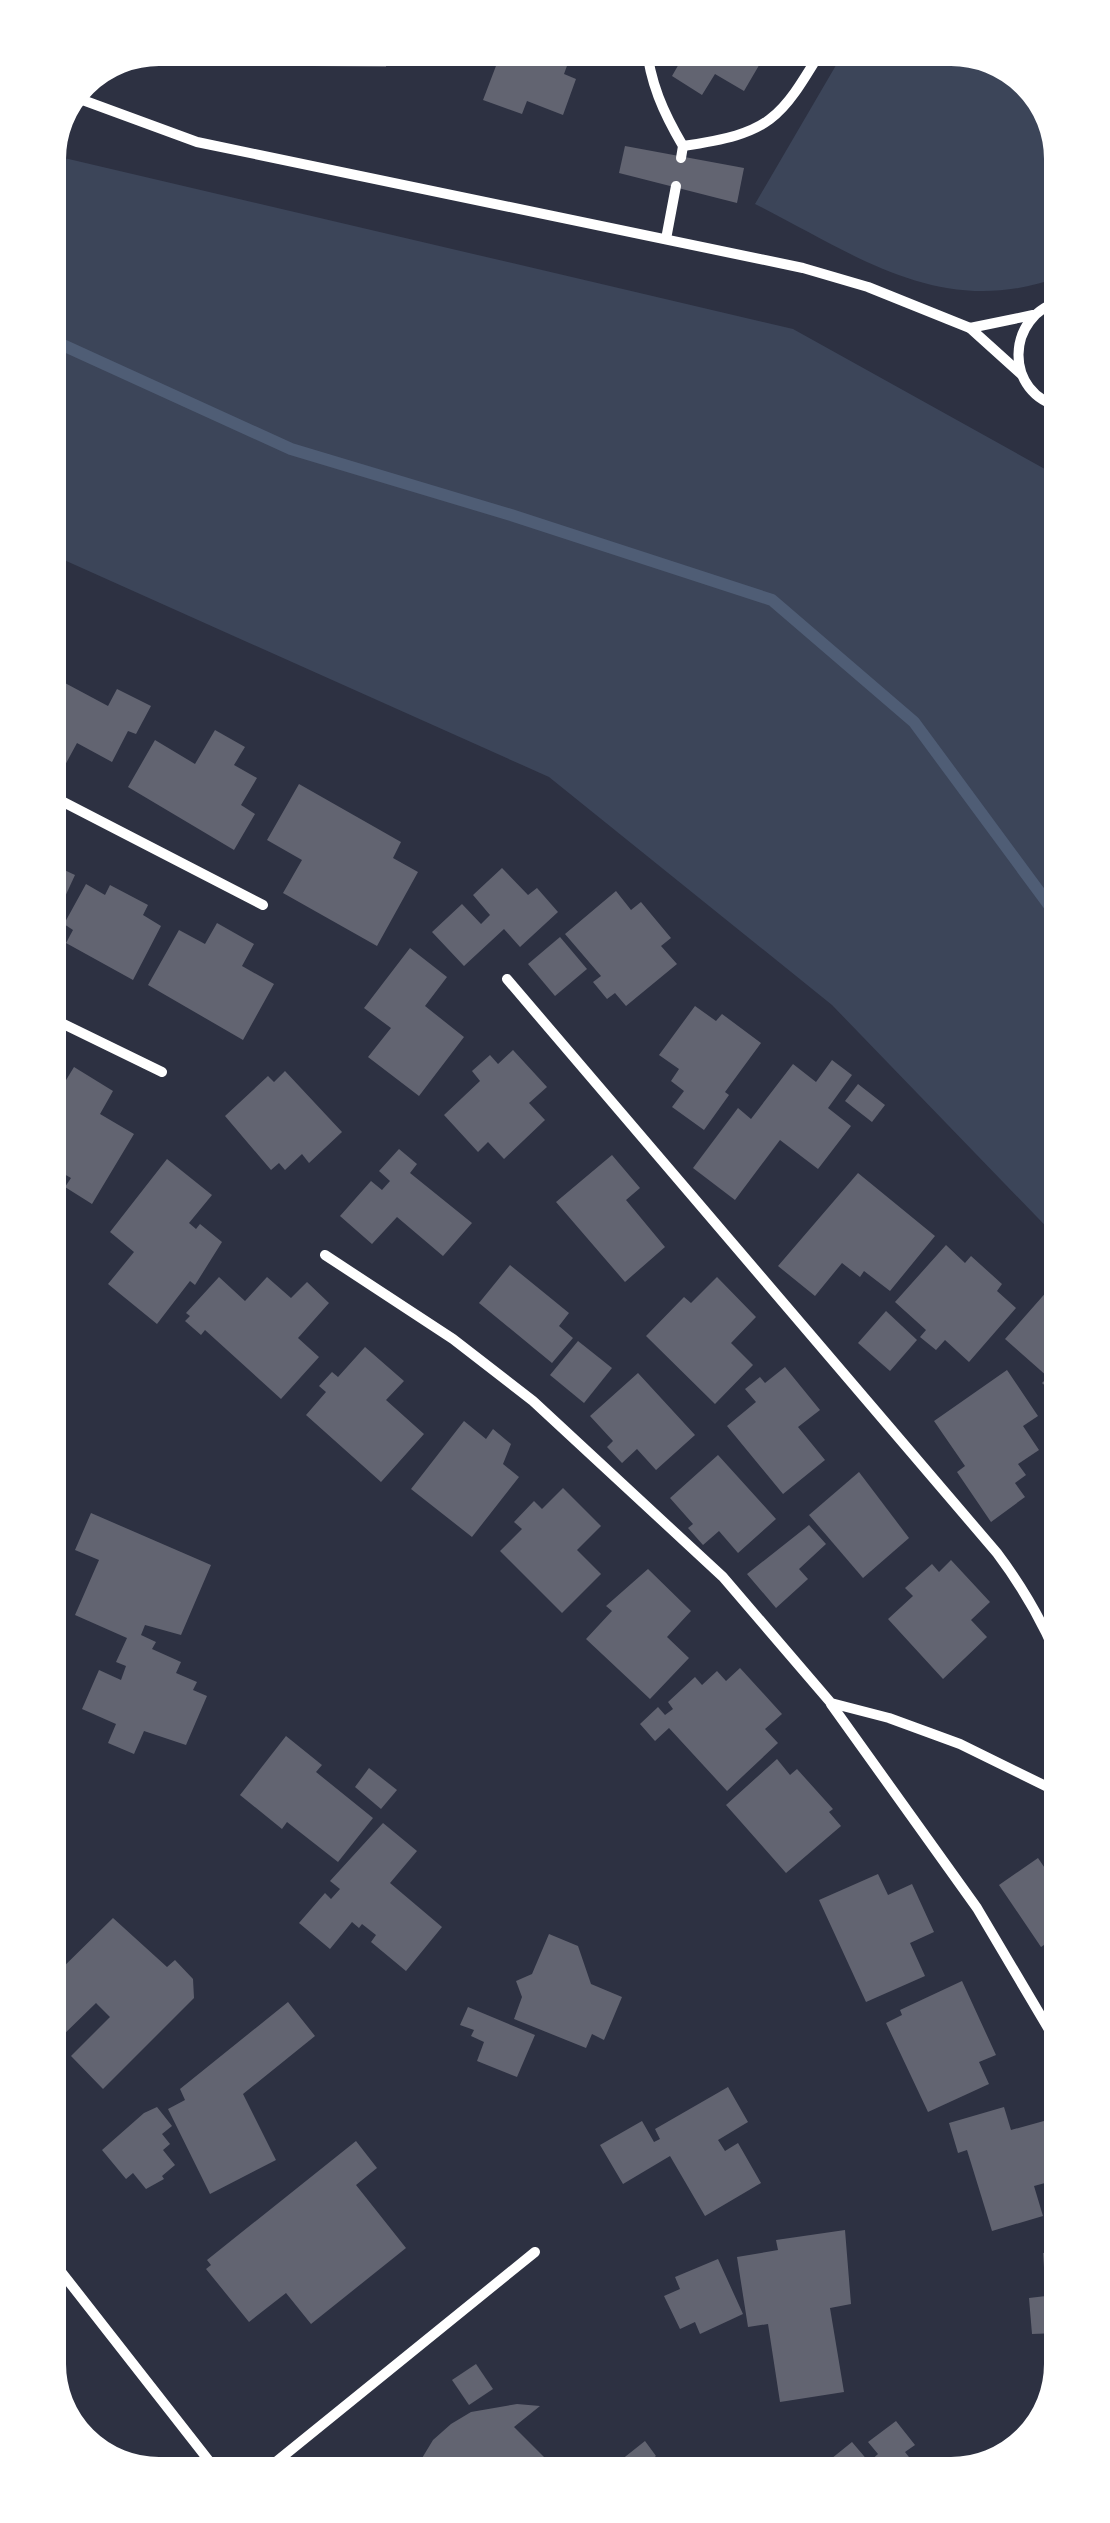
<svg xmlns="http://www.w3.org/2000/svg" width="1110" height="2523" font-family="'PT Sans Narrow',sans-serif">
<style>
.green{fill:#3c4559}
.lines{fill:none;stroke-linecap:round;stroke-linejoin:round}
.stream{stroke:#4f5d75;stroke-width:12}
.building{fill:#626471}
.minor{stroke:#fff;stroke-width:10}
.rim{fill:none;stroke:#fff;stroke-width:12}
</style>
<rect width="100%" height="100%" fill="#2d3142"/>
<g class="green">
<path d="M849 43H959L1022 67 1061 121 1062 276C943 321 858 256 755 204Z"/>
<polygon points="43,153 793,329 1061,478 1064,1245 832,1005 549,777 44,551"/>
</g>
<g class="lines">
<polyline class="stream" points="43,336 291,449 511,515 772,600 914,722 1063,924"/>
</g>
<g class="building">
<polygon points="302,43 386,43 386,67 312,66 312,50 302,50"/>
<polygon points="495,43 590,43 584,56 572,52 564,74 576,79 563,115 527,101 522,114 483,100 499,58 490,55"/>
<polygon points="691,43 762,43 760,46 768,50 744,91 715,74 702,95 672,76"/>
<polygon points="625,146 744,168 737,203 619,173"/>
<polygon points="50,675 108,706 117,689 151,706 136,734 128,731 112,762 77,743 64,767 44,757 44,686"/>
<polygon points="215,730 245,747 234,765 257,778 241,805 255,814 234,850 128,787 155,740 195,764"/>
<polygon points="299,784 401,842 393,858 418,872 377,946 283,893 302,860 267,840"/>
<polygon points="45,861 75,875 45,940"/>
<polygon points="502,868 528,895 537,888 558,912 520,947 504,929 464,966 432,932 462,904 481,924 490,915 473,895"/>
<polygon points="86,884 105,895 110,885 148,905 143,915 161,926 133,980 66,943 73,930 64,924"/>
<polygon points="616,891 631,910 641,902 671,938 661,946 677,964 626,1006 615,993 607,999 593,982 601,976 565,934"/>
<polygon points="217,923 254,944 242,966 274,984 243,1040 148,985 179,930 205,944"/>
<polygon points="560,937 587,969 555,996 528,964"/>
<polygon points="410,948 447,977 425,1006 464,1037 419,1096 368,1057 391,1028 364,1008"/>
<polygon points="695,1006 716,1021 722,1014 761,1043 725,1092 729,1095 704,1130 672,1107 684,1091 671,1081 679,1069 659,1055"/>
<polygon points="513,1050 547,1087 529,1103 545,1120 504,1159 488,1142 478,1152 444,1115 480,1081 472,1071 490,1055 498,1064"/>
<polygon points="832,1060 852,1075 828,1108 851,1126 818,1169 780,1140 735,1200 693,1168 738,1108 751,1119 793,1064 816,1082"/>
<polygon points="74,1067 113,1091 100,1114 134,1134 92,1204 65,1187 71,1178 45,1163 45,1081 60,1090"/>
<polygon points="285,1071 342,1132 309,1163 302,1154 285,1170 279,1163 271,1170 225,1116 268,1076 274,1082"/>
<polygon points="858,1084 885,1105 872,1122 845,1101"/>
<polygon points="399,1149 417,1164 410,1173 472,1223 443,1256 397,1217 372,1244 340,1216 371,1181 382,1190 390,1181 379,1171"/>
<polygon points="612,1155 640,1188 626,1200 665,1247 625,1282 556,1202"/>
<polygon points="167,1159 212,1195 189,1223 196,1229 200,1224 222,1242 195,1285 190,1281 157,1324 108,1284 134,1252 110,1232"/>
<polygon points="858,1173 935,1236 890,1291 864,1271 860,1277 842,1263 815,1296 778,1266"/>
<polygon points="946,1245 965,1263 971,1256 1002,1284 997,1291 1016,1308 969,1362 945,1340 936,1350 920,1337 926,1330 895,1302"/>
<polygon points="510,1265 569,1313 559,1326 573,1338 552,1363 479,1303"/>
<polygon points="219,1277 245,1301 267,1277 291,1298 307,1282 329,1303 298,1338 319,1357 281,1399 205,1330 201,1335 185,1321 190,1316 186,1313"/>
<polygon points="717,1277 756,1317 731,1343 753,1365 715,1404 646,1336 684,1297 691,1303"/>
<polygon points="1049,1289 1064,1303 1065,1393 1060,1399 1042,1383 1048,1377 1005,1339"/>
<polygon points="886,1311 917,1340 890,1371 858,1343"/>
<polygon points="46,1328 64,1335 46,1395"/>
<polygon points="578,1341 612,1368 584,1403 550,1375"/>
<polygon points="365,1347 404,1381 386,1400 424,1434 381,1482 306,1415 326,1392 319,1386 332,1372 338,1377"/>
<polygon points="785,1367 820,1410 798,1427 825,1460 783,1494 727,1426 756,1402 745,1389 760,1377 765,1383"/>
<polygon points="1007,1370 1038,1416 1023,1426 1039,1450 1018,1464 1026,1475 1015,1483 1025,1497 991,1522 957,1472 965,1466 934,1421"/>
<polygon points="638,1373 695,1435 656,1470 637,1449 622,1463 607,1447 613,1441 590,1416"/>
<polygon points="464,1421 486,1439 493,1429 511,1444 503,1464 519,1477 472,1537 411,1489"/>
<polygon points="718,1455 776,1519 738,1553 719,1531 703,1545 688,1528 693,1524 670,1498"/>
<polygon points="859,1472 909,1538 863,1578 809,1515"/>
<polygon points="563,1488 601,1526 577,1550 601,1574 562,1613 500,1551 522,1529 514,1522 534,1501 542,1509"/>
<polygon points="91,1513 211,1565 181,1635 145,1625 141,1635 156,1642 152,1649 181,1662 176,1673 197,1682 193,1690 207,1696 186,1745 144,1731 134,1754 108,1743 116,1724 82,1709 99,1670 121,1680 126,1666 116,1662 127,1638 75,1615 99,1560 75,1550"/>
<polygon points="809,1525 826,1544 799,1569 808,1579 776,1608 747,1574"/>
<polygon points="1065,1533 1065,1605 1046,1578 1061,1566 1047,1546"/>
<polygon points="951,1560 990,1602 971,1620 987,1637 943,1679 888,1619 913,1596 905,1588 932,1564 939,1572"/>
<polygon points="648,1569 691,1611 667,1637 689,1658 650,1699 586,1639 612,1611 606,1606"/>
<polygon points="740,1668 782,1714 765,1729 778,1743 727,1791 669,1728 655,1741 640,1724 658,1707 665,1715 673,1709 668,1702 695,1677 702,1685 717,1671 726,1681"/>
<polygon points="286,1736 322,1765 316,1772 373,1818 338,1862 287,1822 282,1829 240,1795"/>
<polygon points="777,1759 790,1775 797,1769 833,1809 829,1812 841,1826 786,1873 726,1805"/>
<polygon points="369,1768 397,1790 381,1809 355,1787"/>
<polygon points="383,1823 417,1851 390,1883 442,1927 406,1971 371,1942 376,1935 362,1924 359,1928 352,1922 330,1949 299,1923 325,1893 331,1899 340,1889 330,1881"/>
<polygon points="1038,1858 1055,1883 1066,1875 1066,1930 1041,1947 999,1885"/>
<polygon points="878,1874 888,1895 912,1884 934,1932 910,1943 925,1976 866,2002 819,1900"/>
<polygon points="113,1918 167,1967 175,1960 193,1979 194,1998 103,2089 71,2056 110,2017 96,2003 57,2041 48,2032 48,1982"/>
<polygon points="549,1934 578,1946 591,1984 622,1997 604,2040 592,2034 586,2048 514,2019 522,1997 516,1981 532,1974"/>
<polygon points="1066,1958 1066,2002 1047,1970"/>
<polygon points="962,1981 996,2055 979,2062 989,2084 928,2112 886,2023 902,2015 900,2010"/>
<polygon points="288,2002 315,2036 243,2094 276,2160 210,2194 168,2109 185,2100 180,2089"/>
<polygon points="468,2007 535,2035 517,2077 477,2061 484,2042 471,2036 474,2030 460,2025"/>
<polygon points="728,2087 748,2122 718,2140 725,2151 738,2143 761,2183 705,2216 670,2156 623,2184 600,2145 642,2121 654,2142 660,2139 655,2129"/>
<polygon points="157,2107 172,2126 162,2134 170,2144 163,2150 175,2165 162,2176 164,2179 146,2189 133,2173 126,2179 102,2150 144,2113"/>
<polygon points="1004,2107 1011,2130 1051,2119 1067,2177 1034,2186 1043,2216 992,2231 967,2150 958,2153 949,2123"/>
<polygon points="356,2141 377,2168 356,2185 406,2248 311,2324 286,2293 249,2322 206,2269 211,2265 207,2260"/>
<polygon points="845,2230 851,2304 830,2308 844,2392 780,2402 768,2324 748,2327 737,2257 778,2250 776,2240"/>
<polygon points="1067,2251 1067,2345 1059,2346 1058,2333 1032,2334 1029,2298 1046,2296 1043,2253"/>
<polygon points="718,2259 743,2314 700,2334 695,2322 680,2329 664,2296 680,2289 675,2277"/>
<polygon points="476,2364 493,2389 469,2405 452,2380"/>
<polygon points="517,2404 540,2406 514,2427 549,2462 530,2477 410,2478 433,2440 451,2424 471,2412"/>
<polygon points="896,2421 915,2445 905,2452 923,2475 828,2475 821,2467 852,2442 869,2462 878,2454 868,2442"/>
<polygon points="645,2441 656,2456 640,2469 646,2477 626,2477 616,2464"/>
</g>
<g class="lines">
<g class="minor">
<path d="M646 43C650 83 663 112 683 146L681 158"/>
<polyline points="69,95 197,142 803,268 868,287 970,328 1021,374"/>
<path d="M683 146C774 133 780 119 826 43"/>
<polyline points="666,239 676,186"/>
<path d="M1062 301C1005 314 1003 395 1062 407"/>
<polyline points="970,328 1033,315"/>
<polyline points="44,792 263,905"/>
<path d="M507 979 997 1553C1027 1593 1049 1632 1066 1680"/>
<polyline points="45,1015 162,1072"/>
<polyline points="325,1255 453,1339 533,1401 723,1577 831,1703 889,1718 960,1744 1066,1796"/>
<polyline points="831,1704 977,1908 1067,2060"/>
<polyline points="48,2255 224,2480"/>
<polyline points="255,2479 535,2252"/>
</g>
</g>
<path d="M0 0H1110V2523H0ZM159 60H951A99 99 0 0 1 1050 159V2364A99 99 0 0 1 951 2463H159A99 99 0 0 1 60 2364V159A99 99 0 0 1 159 60Z" fill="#fff" fill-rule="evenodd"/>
<path class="rim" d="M159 60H951A99 99 0 0 1 1050 159V2364A99 99 0 0 1 951 2463H159A99 99 0 0 1 60 2364V159A99 99 0 0 1 159 60Z"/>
</svg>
